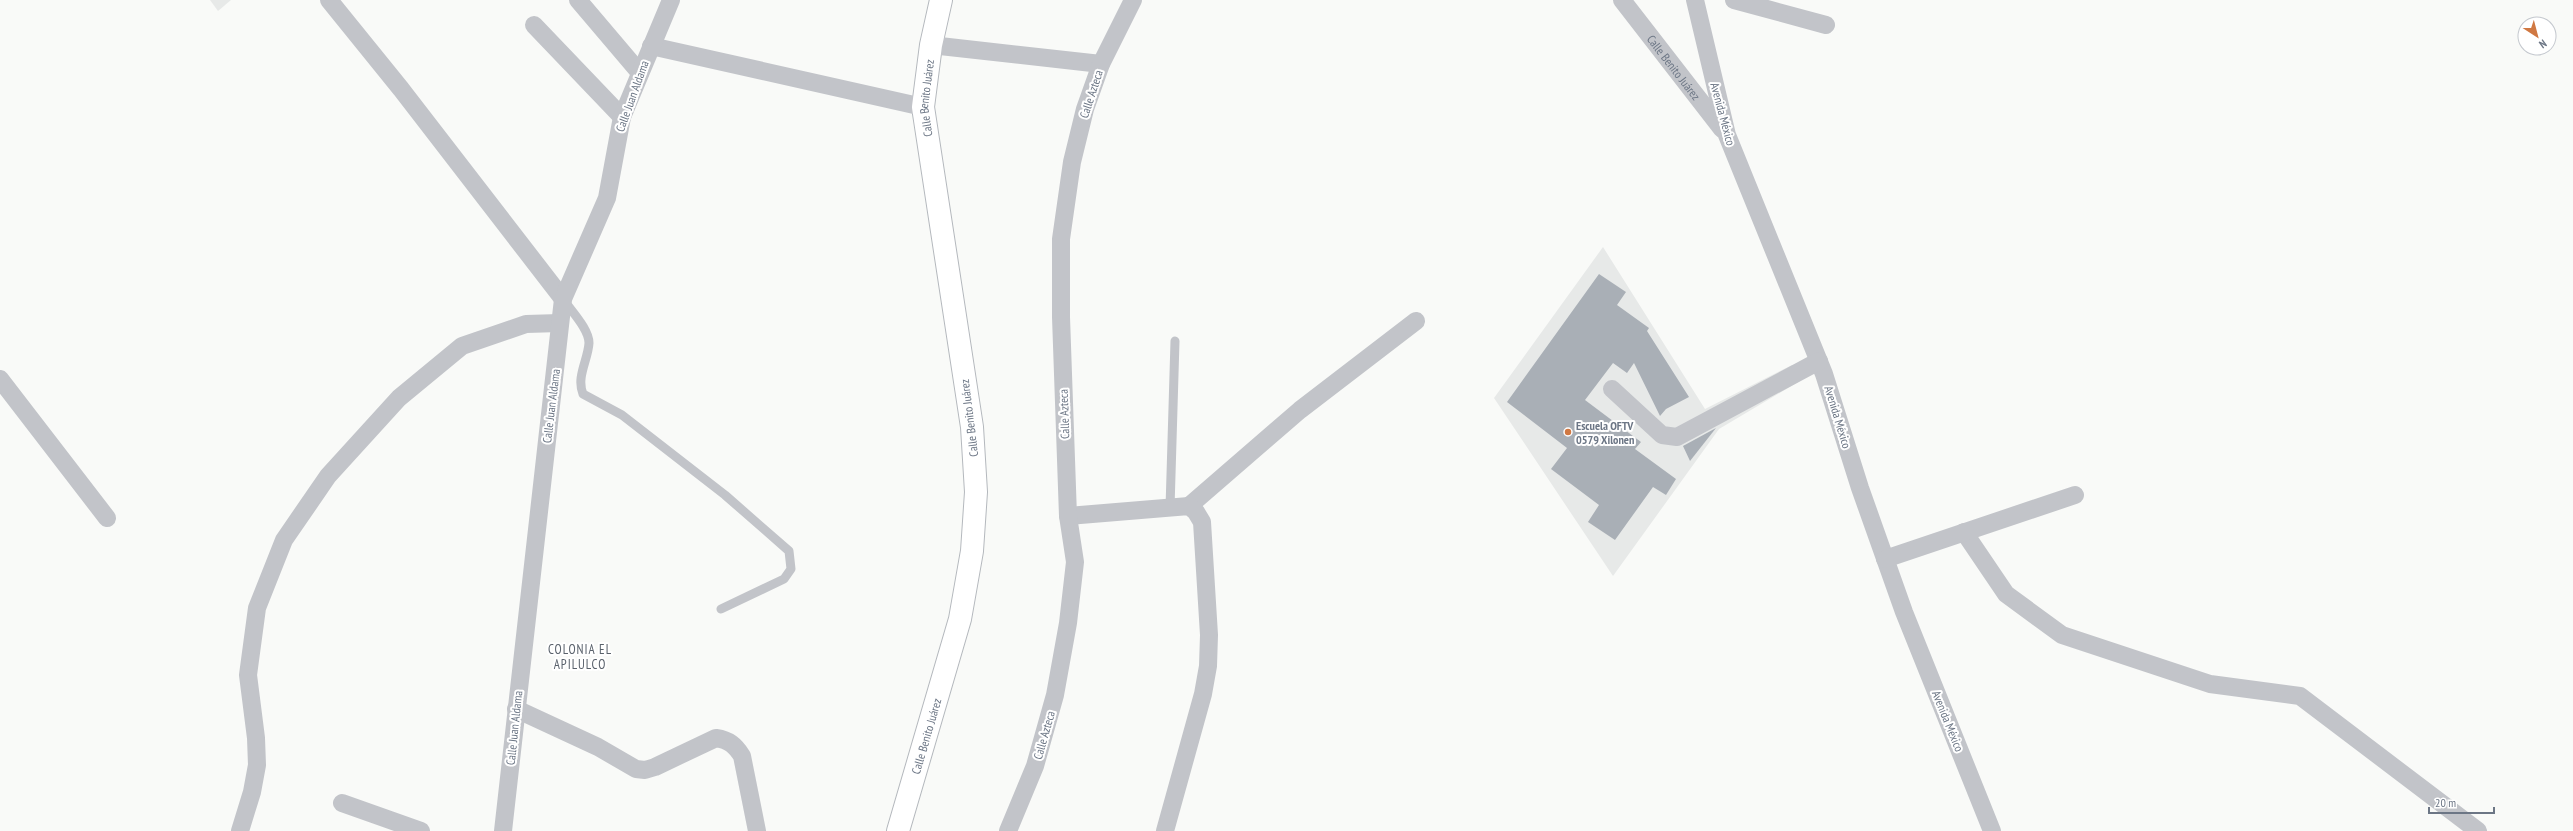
<svg xmlns="http://www.w3.org/2000/svg" width="2573" height="831" font-family="'PT Sans Narrow',sans-serif">
<style>
.built{fill:#e7e9e8}
.building{fill:#a9afb6}
.lines{fill:none;stroke-linecap:round;stroke-linejoin:round}
.secondary-casing{stroke:#b4b8bd;stroke-width:24}
.service{stroke:#c2c4c9;stroke-width:9}
.minor{stroke:#c2c4c9;stroke-width:18}
.secondary{stroke:#fff;stroke-width:22}
.poi-dot{fill:#d07842;stroke:#fff;stroke-width:1.5}
.labels{text-anchor:middle;dominant-baseline:central;stroke-width:4;stroke-linejoin:round;paint-order:stroke}
.street-label{font-size:12px;fill:#6c7685;stroke:#fff}
.poi-label{font-size:12px;font-weight:bold;fill:#6c7685;stroke:#fff;text-anchor:start}
.neighbourhood-label{font-size:13px;letter-spacing:1px;fill:#59616b;stroke:#fff}
</style>
<rect width="100%" height="100%" fill="#f9faf8"/>
<g class="built">
<polygon points="210,0 231,0 218,11"/>
<polygon points="1603,247 1705,409 1792,365 1800,381 1719,429 1613,576 1494,398"/>
</g>
<g class="building">
<polygon points="1599,274 1626,292 1617,305 1649,328 1647,331 1689,397 1666,409 1660,416 1634,363 1627,373 1613,363 1585,400 1641,442 1635,449 1676,479 1666,495 1653,487 1615,540 1588,522 1599,505 1551,469 1567,448 1507,402"/>
<polygon points="1716,428 1690,461 1683,446"/>
</g>
<g class="lines">
<defs>
<g id="secondary">
<path id="s2" d="M898 831 960 619 972 551 976 492 972 427 923 107 931 45 941 0"/>
</g>
</defs>
<use href="#secondary" class="secondary-casing"/>
<g class="service">
<path d="M564 300C571 311 589 329 589 343 588 360 576 377 583 394L622 415 725 495 789 551 791 569 784 579 721 609"/>
<polyline points="1170,508 1175,341"/>
</g>
<g class="minor">
<polyline points="329,0 401,89 563,299"/>
<polyline points="578,0 640,73"/>
<path id="s1" d="M1622 0 1722 129"/>
<polyline points="1695,0 1727,135 1824,374 1860,488 1904,612 1992,831"/>
<polyline points="1734,0 1826,25"/>
<polyline points="534,25 622,117"/>
<polyline points="931,45 1101,64"/>
<polyline points="651,46 923,107"/>
<polyline points="0,379 107,518"/>
<polyline points="1612,389 1662,435 1677,437 1819,361"/>
<polyline points="1189,506 1300,410 1416,321"/>
<polyline points="1068,516 1189,506 1196,512 1202,522 1209,635 1208,666 1203,694 1165,831"/>
<polyline points="1964,532 2006,594 2062,635 2210,684 2300,696 2478,831"/>
<polyline points="1885,559 2075,495"/>
<path d="M516 709 598 747 636 769 645 770 655 767 716 738C729 740 735 745 742 756L757 831"/>
<polyline points="342,803 421,831"/>
<polyline points="240,831 252,792 257,765 256,738 248,675 257,608 284,540 328,476 399,398 462,346 526,324 560,323"/>
<polyline points="503,831 563,299 607,198 622,117 671,0"/>
<polyline points="1008,831 1035,766 1055,695 1068,623 1075,562 1068,516 1061,317 1061,239 1072,162 1085,109 1101,64 1133,0"/>
</g>
<use href="#secondary" class="secondary"/>
</g>
<circle class="poi-dot" cx="1568" cy="432" r="4"/>
<g class="labels">
<g class="street-label">
<text stroke="none"><textPath href="#s1" startOffset="85">Calle Benito Juárez</textPath></text>
<text transform="translate(1091 94) rotate(-72)">Calle Azteca</text>
<text transform="translate(632 96) rotate(-70)">Calle Juan Aldama</text>
<text stroke="none"><textPath href="#s2" startOffset="747">Calle Benito Juárez</textPath></text>
<text transform="translate(1723 114) rotate(75)">Avenida México</text>
<text transform="translate(551 406) rotate(-83)">Calle Juan Aldama</text>
<text transform="translate(1064 414) rotate(-92)">Calle Azteca</text>
<text transform="translate(1838 417) rotate(73)">Avenida México</text>
<text transform="translate(969 418) rotate(-97)">Calle Benito Juárez</text>
<text transform="translate(1948 721) rotate(68)">Avenida México</text>
<text transform="translate(514 728) rotate(-84)">Calle Juan Aldama</text>
<text transform="translate(1044 735) rotate(-74)">Calle Azteca</text>
<text stroke="none"><textPath href="#s2" startOffset="99">Calle Benito Juárez</textPath></text>
</g>
<g class="poi-label">
<text x="1576" y="425">Escuela OFTV<tspan x="1576" dy="14">0579 Xilonen</tspan></text>
</g>
<g class="neighbourhood-label">
<text x="580" y="649">COLONIA EL<tspan x="580" dy="15">APILULCO</tspan></text>
</g>
</g>
<g transform="translate(2537 36) rotate(144)"><circle r="19" fill="#ffffff" stroke="#c4c8ce"/>
<path d="M0-3L7 15L0 10L-7 15Z" fill="#d07842"/>
<text y="-6" font-size="11" font-weight="bold" text-anchor="middle" fill="#6c7685">N</text>
</g>
<path d="M2429 807v6h65v-6" fill="none" stroke="#6c7685" stroke-width="2"/>
<text x="2435" y="807" font-size="12" fill="#6c7685" stroke="#ffffff" stroke-width="3" paint-order="stroke">20 m</text>
</svg>
